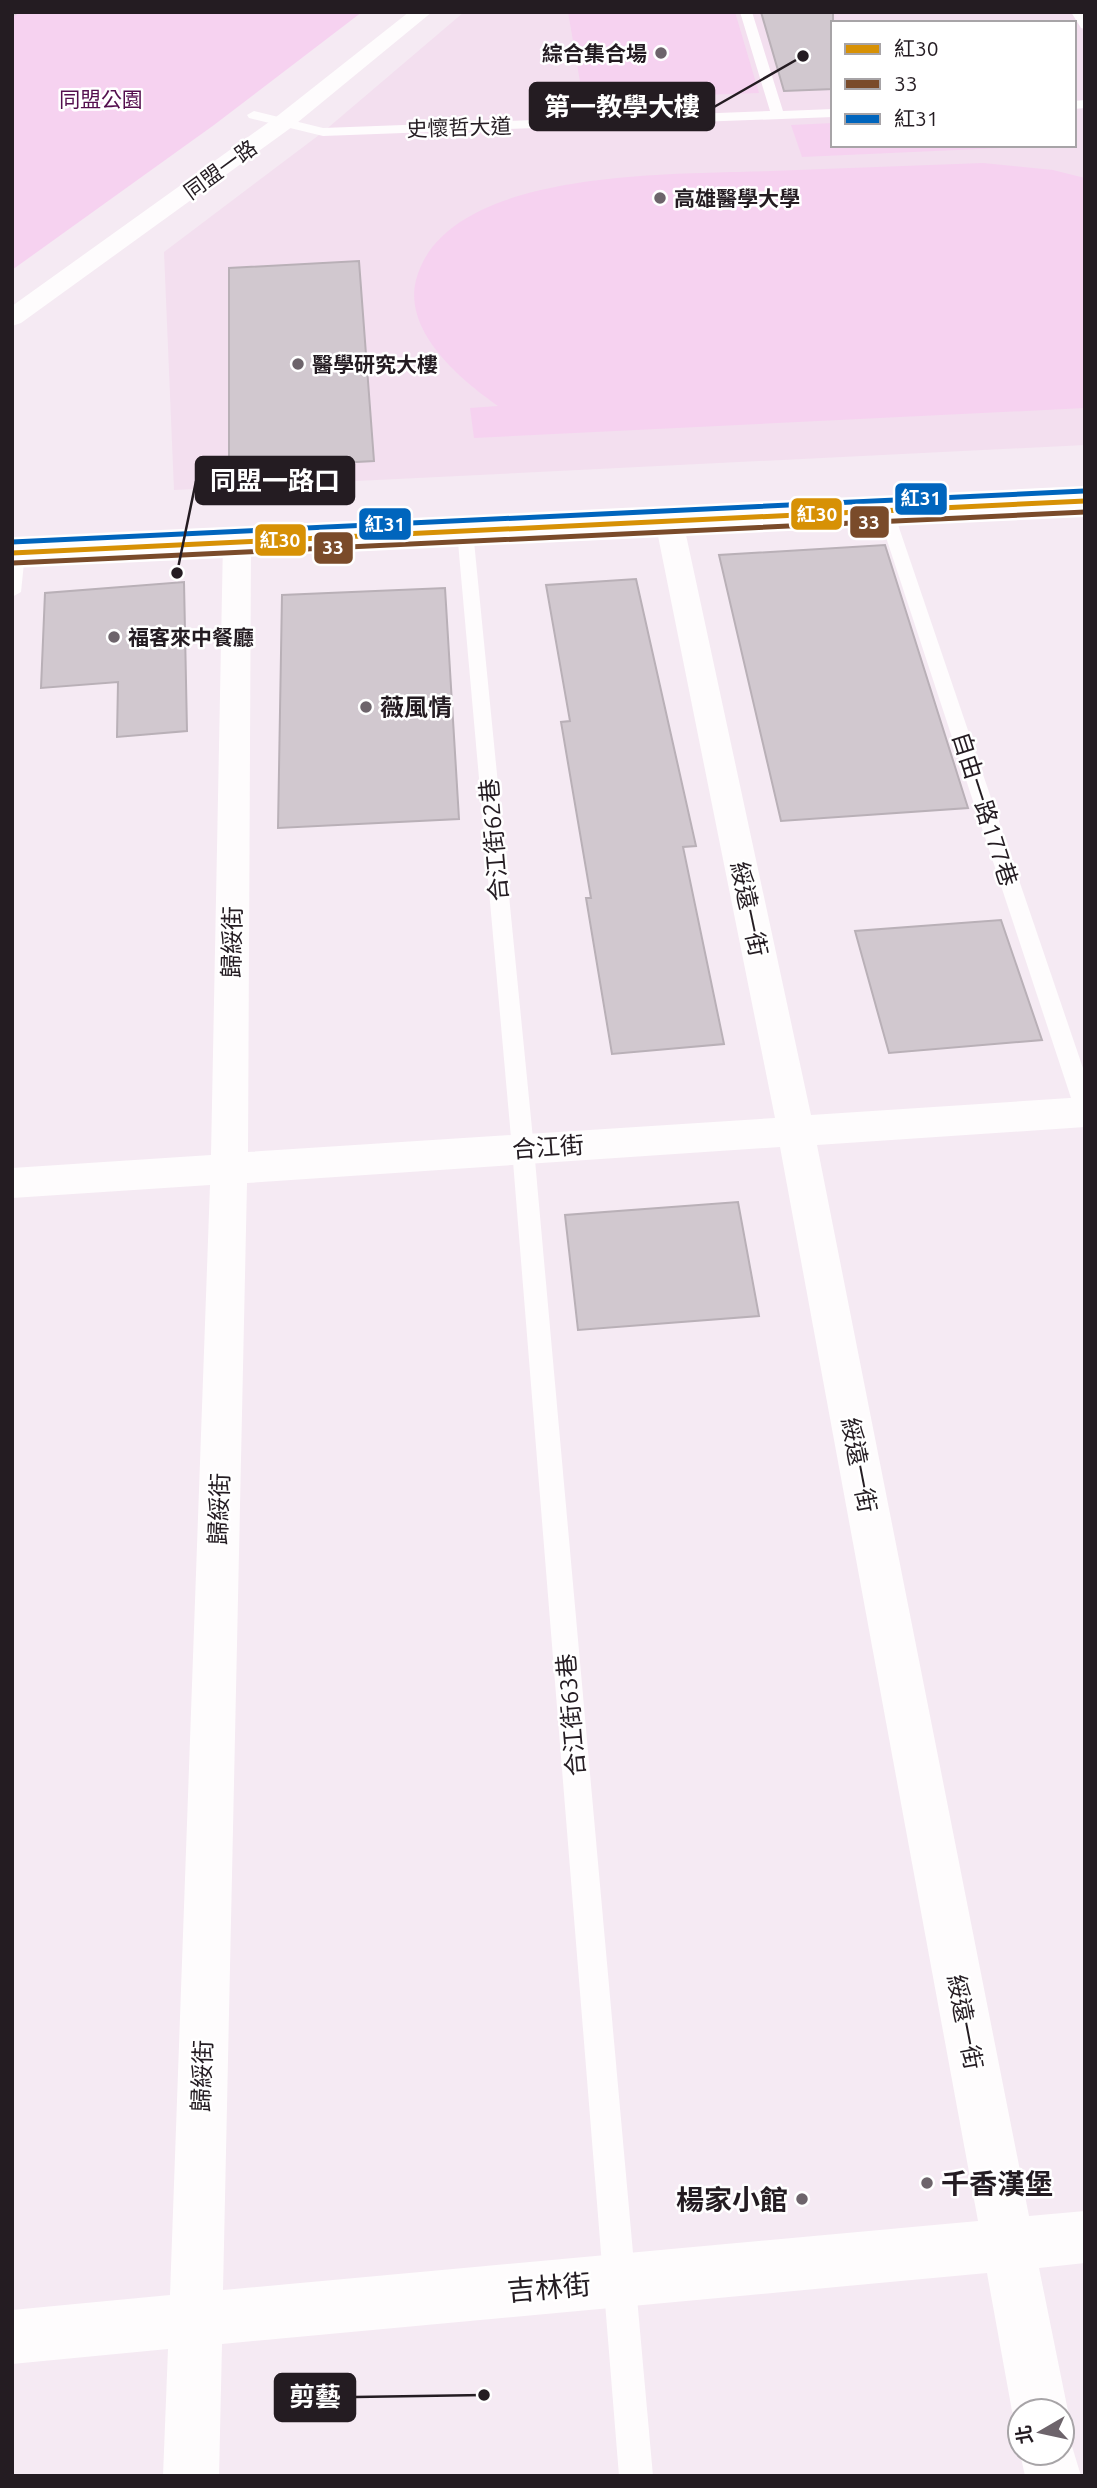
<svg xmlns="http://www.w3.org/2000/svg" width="1097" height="2488" font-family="Ubuntu,'Noto Sans TC',sans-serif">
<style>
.built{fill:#f3dfef;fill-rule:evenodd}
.green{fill:#f6d2f0}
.building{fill:#d1c8cf;stroke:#b9b0b7;stroke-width:2}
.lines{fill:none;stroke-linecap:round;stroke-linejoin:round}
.path{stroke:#d6d3d5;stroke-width:2.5;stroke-dasharray:4.5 2;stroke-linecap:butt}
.service{fill:#fefcfd;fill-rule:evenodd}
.minor{fill:#fefcfd;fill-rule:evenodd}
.tertiary{fill:#fefcfd;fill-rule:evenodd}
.bus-1-casing{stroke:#fff;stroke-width:10}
.bus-2-casing{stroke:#fff;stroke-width:10}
.bus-3-casing{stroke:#fff;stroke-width:10}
.bus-1{stroke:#d79105;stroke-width:5}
.bus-2{stroke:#7a4b2a;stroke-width:5}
.bus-3{stroke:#0065bd;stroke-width:5}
.poi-dot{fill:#6d646b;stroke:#fff;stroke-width:2.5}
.labels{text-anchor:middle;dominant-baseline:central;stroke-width:5;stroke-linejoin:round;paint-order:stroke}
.far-poi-label{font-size:21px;font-weight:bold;fill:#241c22;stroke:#fff;text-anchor:start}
.far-park-label{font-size:21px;fill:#540e4e;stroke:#fff}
.far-street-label{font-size:21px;fill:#241c22;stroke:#fff}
.poi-label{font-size:24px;font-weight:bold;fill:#241c22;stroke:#fff;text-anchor:start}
.street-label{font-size:24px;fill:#241c22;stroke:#fff}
.near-poi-label{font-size:28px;font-weight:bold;fill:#241c22;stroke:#fff;text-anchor:start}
.near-street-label{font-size:28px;fill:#241c22;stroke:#fff}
.leader{fill:none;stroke:#241c22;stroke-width:2.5}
.callout-dot{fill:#241c22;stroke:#fff;stroke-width:2.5}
.callout{fill:#241c22;stroke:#241c22;stroke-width:2.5}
.callout-label{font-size:26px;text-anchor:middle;font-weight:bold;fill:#fff}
.line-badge{stroke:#fff;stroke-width:2.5}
.badge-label{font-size:19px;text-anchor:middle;font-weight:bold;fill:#fff}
</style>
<rect width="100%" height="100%" fill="#f5eaf3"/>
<path class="built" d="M464 12H1085V445L174 490 164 252 323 132ZM833 23H1074V145H833Z"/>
<g class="green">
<polygon points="12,12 362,12 214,125 12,270"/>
<polygon points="568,12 735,12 759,93 583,99"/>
<polygon points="833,123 833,145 1070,145 802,157 791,125"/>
<path d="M983 163 1053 170 1085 178V408L474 438 470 408 498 406C461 380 403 332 416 280 446 166 678 175 771 171 841 168 912 166 983 163Z"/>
</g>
<g class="building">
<polygon points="761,12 833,12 833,89 784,91"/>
<polygon points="359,261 374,461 229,469 229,268"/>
<polygon points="885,545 968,808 781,821 719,555"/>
<polygon points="636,579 696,846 683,847 724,1044 612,1054 586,898 591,898 561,722 570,721 546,585"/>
<polygon points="184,582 187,731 117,737 118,682 41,688 45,593"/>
<polygon points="445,588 459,819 278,828 282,595"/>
<polygon points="1001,920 1042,1040 889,1053 855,931"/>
<polygon points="738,1202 759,1316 578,1330 565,1215"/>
</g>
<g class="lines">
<polyline class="path" points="12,15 19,12"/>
<g class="service">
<polygon points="740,12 752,12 783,111 833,109 833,117 323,136 249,118 247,115 254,111 323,128 770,111"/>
<polygon points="1071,12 1083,12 1085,29 1081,28"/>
<polygon points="1085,100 1085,108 1074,109 1074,101"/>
<polygon points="885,505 893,510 1085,1074 1085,1116 1077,1113 1074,1107 877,510"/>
<polygon points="465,526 473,531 534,1149 653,2476 619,2476 512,1149 457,531"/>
<polygon points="17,548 25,553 21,592 12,597 12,549"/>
</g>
<g class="minor">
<path d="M669 512 679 515 683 521 811 1115 1085 1097V1127L817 1145 1029 2216 1085 2211V2263L1039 2268 1068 2411 1062 2424V2411H1020V2429L1012 2411 987 2273 222 2344 219 2476H163L168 2349 12 2364V2310L170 2295 210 1185 12 1198V1168L211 1155 223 542 227 536 237 533 247 536 251 542 248 1152 775 1118 655 521 659 515ZM780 1147 978 2221 223 2290 247 1183Z"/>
<polygon points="1062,2431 1068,2433 1081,2476 1025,2476 1020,2453 1062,2453"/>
</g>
<g class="tertiary">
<polygon points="409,12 432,12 292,127 21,323 12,326 12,306 276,117"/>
<polygon points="1085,493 1085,509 12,562 12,544"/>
</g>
<defs>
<polyline id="bus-1" points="12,553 1085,501"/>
<polyline id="bus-2" points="13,563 1085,512"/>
<polyline id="bus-3" points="12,542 1084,491"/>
</defs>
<use href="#bus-1" class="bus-1-casing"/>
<use href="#bus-2" class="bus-2-casing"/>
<use href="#bus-3" class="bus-3-casing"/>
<use href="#bus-1" class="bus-1"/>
<use href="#bus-2" class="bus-2"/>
<use href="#bus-3" class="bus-3"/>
</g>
<g class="poi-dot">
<circle cx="661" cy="53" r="7"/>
<circle cx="660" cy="198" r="7"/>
<circle cx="298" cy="364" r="7"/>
<circle cx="114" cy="637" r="7"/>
<circle cx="366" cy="707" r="7"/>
<circle cx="927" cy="2183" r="7"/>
<circle cx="802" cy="2199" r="7"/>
</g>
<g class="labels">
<g class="far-poi-label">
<text x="647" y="53" text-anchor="end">綜合集合場</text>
<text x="674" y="198">高雄醫學大學</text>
<text x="312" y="364">醫學研究大樓</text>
<text x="128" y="637">福客來中餐廳</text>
</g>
<g class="far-park-label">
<text x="101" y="99">同盟公園</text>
</g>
<g class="far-street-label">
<text transform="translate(459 127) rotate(-2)">史懷哲大道</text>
<text transform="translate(220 169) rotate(-36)">同盟一路</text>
</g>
<g class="poi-label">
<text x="380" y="707">薇風情</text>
</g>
<g class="street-label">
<text transform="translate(985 809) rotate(72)">自由一路177巷</text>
<text transform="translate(494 840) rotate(-95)">合江街62巷</text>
<text transform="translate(749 909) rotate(78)">綏遠一街</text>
<text transform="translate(232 942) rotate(-89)">歸綏街</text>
<text transform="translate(548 1147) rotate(-4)">合江街</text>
<text transform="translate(859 1465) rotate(79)">綏遠一街</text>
<text transform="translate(219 1509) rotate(-88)">歸綏街</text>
<text transform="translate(571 1715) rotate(-95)">合江街63巷</text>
<text transform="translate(965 2022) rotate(79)">綏遠一街</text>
<text transform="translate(202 2076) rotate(-88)">歸綏街</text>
</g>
<g class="near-poi-label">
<text x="941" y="2183">千香漢堡</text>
<text x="788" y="2199" text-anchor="end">楊家小館</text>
</g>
<g class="near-street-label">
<text transform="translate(549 2287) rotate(-5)">吉林街</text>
</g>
</g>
<path class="leader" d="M803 56L714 107M177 573L196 481M484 2395L355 2397"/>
<g class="callout-dot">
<circle cx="803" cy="56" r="7"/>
<circle cx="177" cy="573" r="7"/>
<circle cx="484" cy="2395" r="7"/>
</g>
<g class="callout">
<rect x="530" y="83" width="184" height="47" rx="7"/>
<rect x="196" y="457" width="158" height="47" rx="7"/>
<rect x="275" y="2374" width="80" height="47" rx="7"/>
</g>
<g class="callout-label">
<text x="622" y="116">第一教學大樓</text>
<text x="275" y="490">同盟一路口</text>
<text x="315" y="2406">剪藝</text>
</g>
<g class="line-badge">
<rect x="894" y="482" width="54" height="34" rx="7" fill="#0065bd"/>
<rect x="790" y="497" width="53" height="34" rx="7" fill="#d79105"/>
<rect x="849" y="505" width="41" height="34" rx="7" fill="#7a4b2a"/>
<rect x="358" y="507" width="54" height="34" rx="7" fill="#0065bd"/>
<rect x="254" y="523" width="53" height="34" rx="7" fill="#d79105"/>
<rect x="313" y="531" width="41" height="34" rx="7" fill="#7a4b2a"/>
</g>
<g class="badge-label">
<text x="921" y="505">紅31</text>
<text x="817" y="521">紅30</text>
<text x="869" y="529">33</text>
<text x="385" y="531">紅31</text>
<text x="280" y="547">紅30</text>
<text x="333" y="554">33</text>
</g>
<rect width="1097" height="2488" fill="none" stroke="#241c22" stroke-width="28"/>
<rect x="831" y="21" width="245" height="126" fill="#ffffff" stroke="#a7a4a7" stroke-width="2"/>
<rect x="845" y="44" width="35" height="10" fill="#d79105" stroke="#a7a4a7" stroke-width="2"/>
<text x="894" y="56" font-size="21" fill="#241c22">紅30</text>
<rect x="845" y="79" width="35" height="10" fill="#7a4b2a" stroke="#a7a4a7" stroke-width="2"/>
<text x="894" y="91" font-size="21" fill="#241c22">33</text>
<rect x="845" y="114" width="35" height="10" fill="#0065bd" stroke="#a7a4a7" stroke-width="2"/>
<text x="894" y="126" font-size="21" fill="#241c22">紅31</text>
<g transform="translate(1041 2432) rotate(261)"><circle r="33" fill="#ffffff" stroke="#a7a4a7" stroke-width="2"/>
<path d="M0-5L12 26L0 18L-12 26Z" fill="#6d646b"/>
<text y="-10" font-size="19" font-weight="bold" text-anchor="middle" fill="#241c22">北</text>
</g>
</svg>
